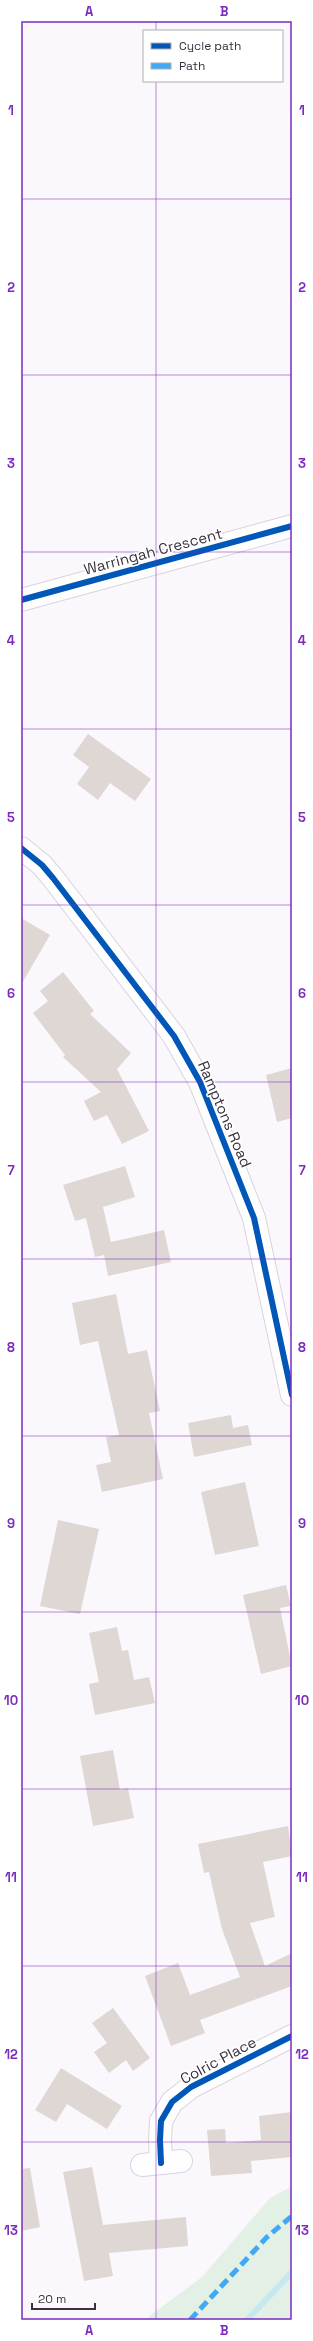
<svg xmlns="http://www.w3.org/2000/svg" width="313" height="2341" font-family="'Space Grotesk',sans-serif">
<style>
.green{fill:#e3f0e6}
.lines{fill:none;stroke-linecap:round;stroke-linejoin:round}
.stream{stroke:#c6e8ef;stroke-width:6}
.building{fill:#ded7d4}
.minor-casing{stroke:#d9d3dc;stroke-width:24}
.minor{stroke:#fefeff;stroke-width:22}
.quiet{stroke:#3fa9f5;stroke-width:5;stroke-dasharray:10 5;stroke-linecap:butt}
.cycleway-casing{stroke:#fff;stroke-width:8}
.cycleway{stroke:#0057b8;stroke-width:6}
.grid{fill:none;stroke:#7b2cbf;stroke-width:1;stroke-opacity:0.55}
.labels{text-anchor:middle;dominant-baseline:central;stroke-width:3;stroke-linejoin:round;paint-order:stroke}
.street-label{font-size:15px;fill:#39313e;stroke:#fff}
.neatline{fill:none;stroke:#7b2cbf;stroke-width:1.5}
.grid-label{font-size:13px;text-anchor:middle;font-weight:bold;fill:#7b2cbf}
</style>
<rect width="100%" height="100%" fill="#fbf8fd"/>
<polygon class="green" points="292,2186 292,2320 144,2320 202,2277 270,2198"/>
<g class="lines">
<polyline class="stream" points="247,2320 292,2272"/>
</g>
<g class="building">
<polygon points="88,734 151,779 135,801 110,783 98,800 77,784 89,767 73,755"/>
<polygon points="21,918 50,935 21,985"/>
<polygon points="63,972 94,1011 90,1014 131,1053 117,1069 149,1131 122,1144 107,1115 94,1121 84,1101 101,1092 63,1057 65,1055 33,1013 48,1001 40,991"/>
<polygon points="292,1068 292,1118 277,1122 266,1075"/>
<polygon points="125,1166 135,1197 103,1207 111,1242 164,1230 171,1262 108,1276 104,1255 95,1257 86,1218 75,1221 63,1185"/>
<polygon points="116,1294 128,1354 147,1350 160,1411 149,1413 163,1479 102,1492 96,1465 111,1462 106,1437 119,1435 98,1341 80,1345 72,1303"/>
<polygon points="231,1415 233,1428 248,1425 252,1445 194,1457 188,1423"/>
<polygon points="245,1482 259,1546 215,1555 201,1492"/>
<polygon points="58,1520 99,1529 80,1614 40,1606"/>
<polygon points="286,1585 291,1606 280,1608 292,1666 261,1674 243,1595"/>
<polygon points="117,1627 122,1651 128,1650 134,1680 149,1677 155,1703 95,1715 89,1684 99,1682 89,1633"/>
<polygon points="113,1750 120,1790 128,1788 134,1818 93,1826 80,1756"/>
<polygon points="288,1826 292,1856 263,1862 275,1917 250,1923 265,1966 292,1953 292,1986 200,2020 205,2033 171,2046 145,1976 178,1963 190,1995 240,1977 222,1929 209,1872 204,1873 198,1844"/>
<polygon points="113,2008 150,2058 133,2071 126,2060 109,2073 94,2052 107,2043 92,2023"/>
<polygon points="61,2068 122,2106 107,2129 67,2104 56,2122 35,2110"/>
<polygon points="292,2112 292,2157 251,2161 252,2173 211,2176 207,2130 225,2129 226,2143 261,2140 259,2116"/>
<polygon points="92,2167 103,2225 186,2217 188,2246 109,2253 113,2276 84,2281 63,2172"/>
<polygon points="30,2168 40,2227 21,2231 21,2169"/>
</g>
<g class="lines">
<defs>
<g id="minor">
<polyline points="21,600 292,526"/>
<polyline points="21,848 42,865 53,878 174,1036 200,1082 254,1218 292,1395"/>
<polyline points="161,2163 160,2140 161,2121 172,2102 191,2087 292,2036"/>
<polyline points="142,2165 181,2161"/>
</g>
</defs>
<use href="#minor" class="minor-casing"/>
<use href="#minor" class="minor"/>
<polyline class="quiet" points="190,2320 267,2237 292,2216"/>
<defs>
<g id="cycleway">
<polyline points="21,600 292,526"/>
<polyline points="21,848 42,865 53,878 174,1036 200,1082 254,1218 292,1395"/>
<polyline points="161,2163 160,2140 161,2121 172,2102 191,2087 292,2036"/>
</g>
</defs>
<use href="#cycleway" class="cycleway-casing"/>
<use href="#cycleway" class="cycleway"/>
</g>
<path class="grid" d="M156 21V31M156 81V2320M21 199H292M21 375H292M21 552H292M21 729H292M21 905H292M21 1082H292M21 1259H292M21 1436H292M21 1612H292M21 1789H292M21 1966H292M21 2142H292"/>
<g class="labels">
<g class="street-label">
<text transform="translate(153 551) rotate(-15)">Warringah Crescent</text>
<text transform="translate(225 1114) rotate(67)">Ramptons Road</text>
<text transform="translate(218 2060) rotate(-28)">Colric Place</text>
</g>
</g>
<rect width="313" height="2341" fill="none" stroke="#ffffff" stroke-width="44"/>
<rect x="143" y="30" width="140" height="52" fill="#ffffff" stroke="#b0adb2"/>
<rect x="151" y="43" width="20" height="6" fill="#0057b8" stroke="#b0adb2"/>
<text x="179" y="50" font-size="12" fill="#39313e">Cycle path</text>
<rect x="151" y="63" width="20" height="6" fill="#3fa9f5" stroke="#b0adb2"/>
<text x="179" y="70" font-size="12" fill="#39313e">Path</text>
<path d="M32 2303v6h63v-6" fill="none" stroke="#39313e" stroke-width="2"/>
<text x="38" y="2303" font-size="12" fill="#39313e" stroke="#ffffff" stroke-width="3" paint-order="stroke">20 m</text>
<rect x="22" y="22" width="269" height="2297" class="neatline"/>
<g class="grid-label">
<text x="89" y="16">A</text>
<text x="224" y="16">B</text>
<text x="11" y="115">1</text>
<text x="302" y="115">1</text>
<text x="11" y="292">2</text>
<text x="302" y="292">2</text>
<text x="11" y="468">3</text>
<text x="302" y="468">3</text>
<text x="11" y="645">4</text>
<text x="302" y="645">4</text>
<text x="11" y="822">5</text>
<text x="302" y="822">5</text>
<text x="11" y="998">6</text>
<text x="302" y="998">6</text>
<text x="11" y="1175">7</text>
<text x="302" y="1175">7</text>
<text x="11" y="1352">8</text>
<text x="302" y="1352">8</text>
<text x="11" y="1528">9</text>
<text x="302" y="1528">9</text>
<text x="11" y="1705">10</text>
<text x="302" y="1705">10</text>
<text x="11" y="1882">11</text>
<text x="302" y="1882">11</text>
<text x="11" y="2059">12</text>
<text x="302" y="2059">12</text>
<text x="11" y="2235">13</text>
<text x="302" y="2235">13</text>
<text x="89" y="2335">A</text>
<text x="224" y="2335">B</text>
</g>
</svg>
